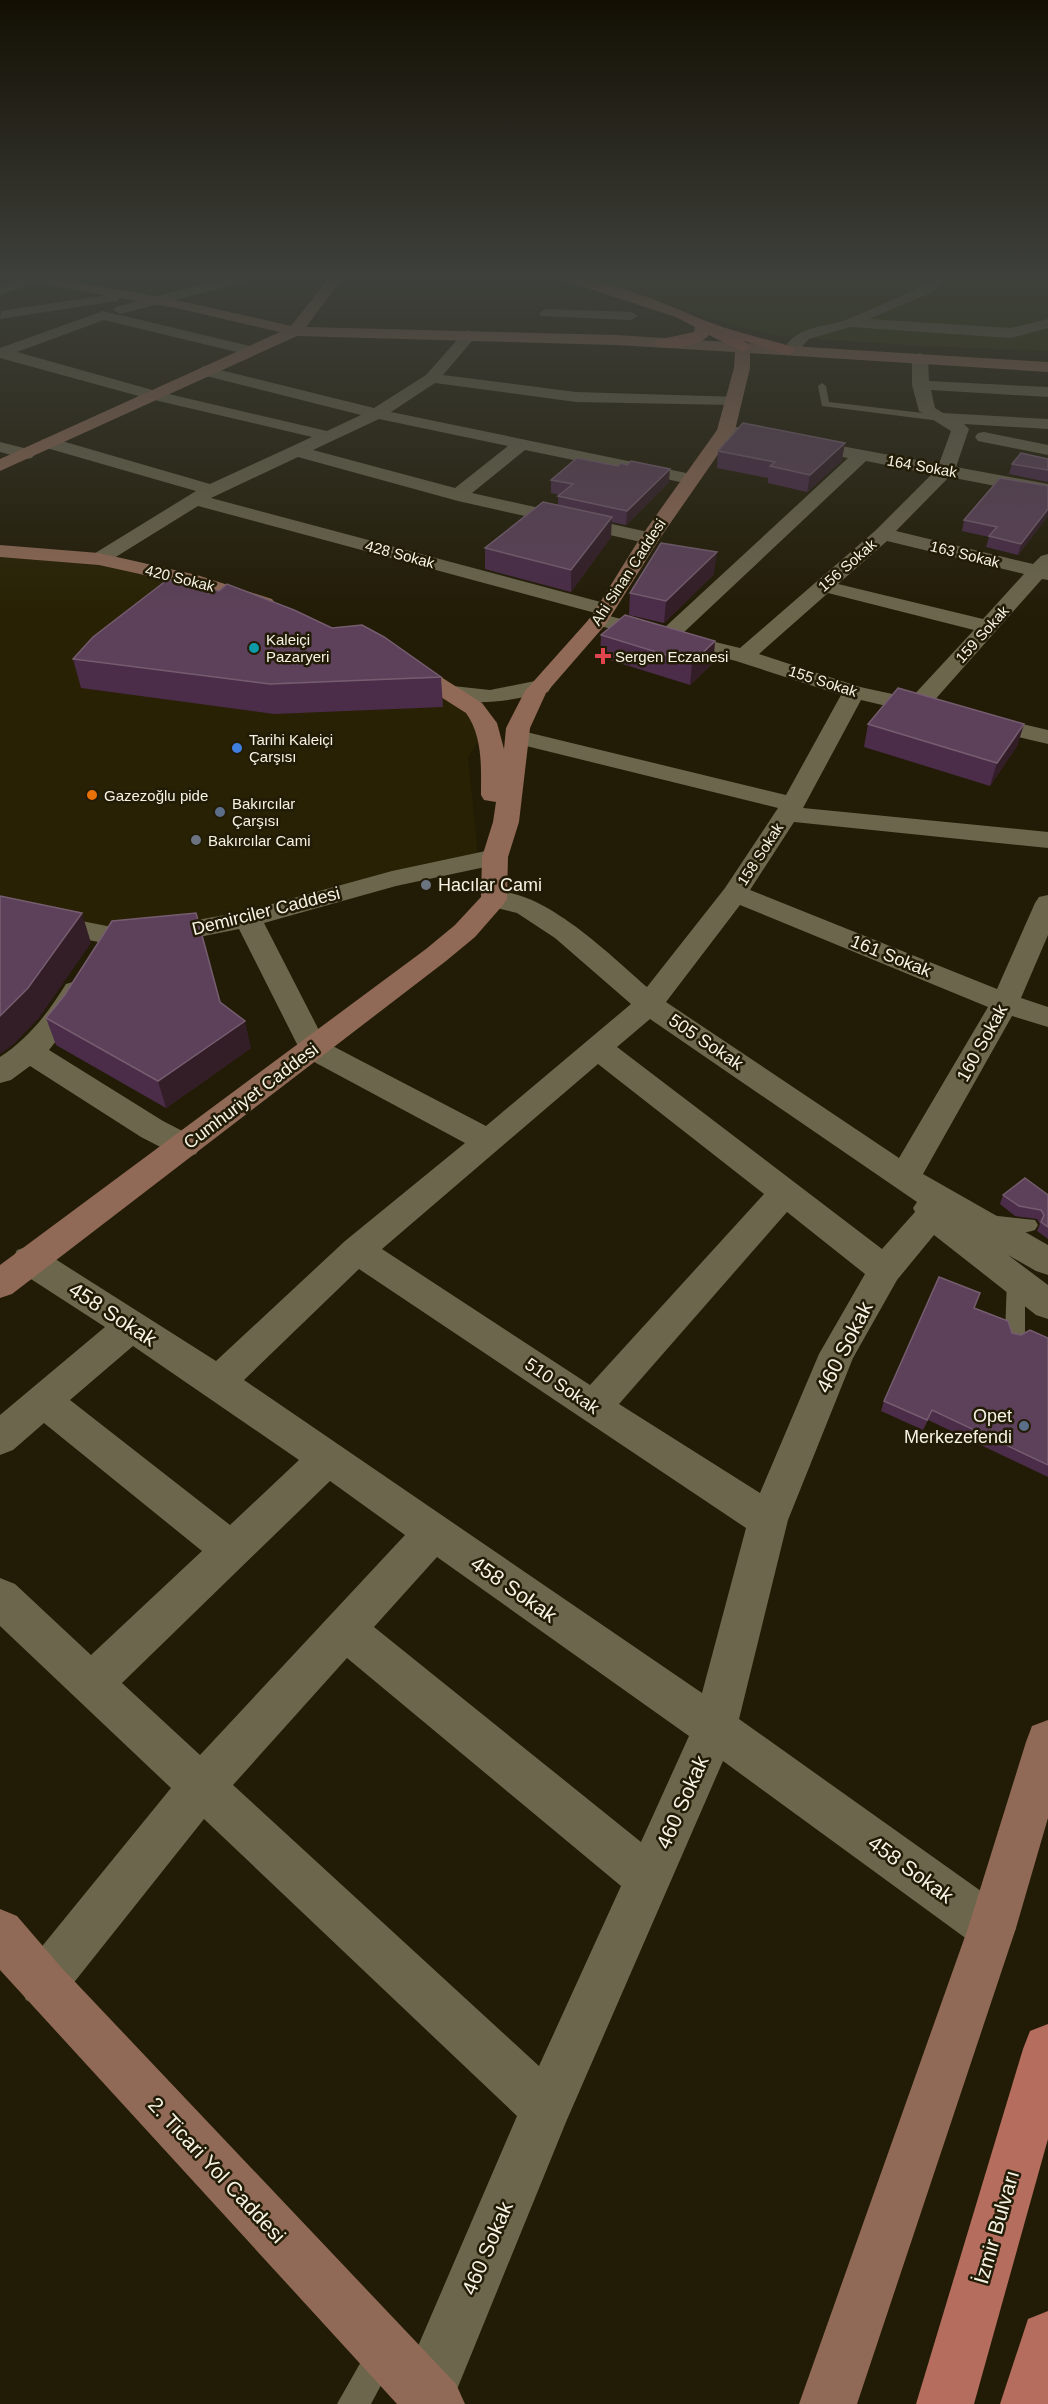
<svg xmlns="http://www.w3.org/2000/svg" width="1048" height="2404" font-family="Helvetica,sans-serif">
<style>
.built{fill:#282103}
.green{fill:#293000}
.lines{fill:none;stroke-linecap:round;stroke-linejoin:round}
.lane{fill:#6c664d;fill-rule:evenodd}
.street{fill:#6c664d;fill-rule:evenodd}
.secondary{fill:#906a56;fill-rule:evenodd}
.primary{fill:#b56d5e;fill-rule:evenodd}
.wall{fill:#4b2c49}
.shaded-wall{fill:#331d27}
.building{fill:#5d415a;stroke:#755d6f;stroke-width:1.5}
.culture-dot{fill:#0f9aa8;stroke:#221c06;stroke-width:2}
.health-dot{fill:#e0444e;stroke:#221c06;stroke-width:2}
.shop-dot{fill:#3f7fe0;stroke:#221c06;stroke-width:2}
.food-dot{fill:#e8710a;stroke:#221c06;stroke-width:2}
.service-dot{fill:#5c6f8a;stroke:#221c06;stroke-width:2}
.worship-dot{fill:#6b7280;stroke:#221c06;stroke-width:2}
.labels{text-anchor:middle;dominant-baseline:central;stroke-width:5;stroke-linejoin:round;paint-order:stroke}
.far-street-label{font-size:15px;fill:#f6f3e5;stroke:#221c06}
.far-poi-label{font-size:15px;fill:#f6f3e5;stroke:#221c06;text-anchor:start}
.poi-label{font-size:18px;fill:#f6f3e5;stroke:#221c06;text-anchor:start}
.street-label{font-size:18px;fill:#f6f3e5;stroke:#221c06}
.near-street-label{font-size:21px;fill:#f6f3e5;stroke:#221c06}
</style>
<rect width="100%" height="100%" fill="#221c06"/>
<polygon class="built" points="0,551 99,559 190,579 474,708 481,739 468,757 478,855 248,919 112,936 0,913"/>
<polygon class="green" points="589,279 1048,279 1048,351 921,346 779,336 734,326"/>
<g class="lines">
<g class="lane">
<polygon points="822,383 826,386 829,402 940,415 945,418 940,421 822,406 818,386"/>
<path d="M989 1215 1035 1220 1038 1225 1035 1230C1021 1235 997 1232 983 1227L980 1222 983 1217Z"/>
<polygon points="1016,1271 1023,1274 1025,1279 1025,1335 1022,1341 1015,1343 1008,1341 1005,1335 1007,1279 1009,1274"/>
<polygon points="382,2340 393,2344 397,2355 371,2404 337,2404 371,2344"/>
</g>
<g class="street">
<polygon points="19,279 38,279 36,282 0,295 0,286"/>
<polygon points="224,279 247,279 245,282 120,314 113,310 115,307"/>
<path d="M932 279H948L930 293 869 319 1011 328 1048 319V328L1011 338 850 327 809 339 803 345 801 353 796 355 788 350 787 344C803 324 831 327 851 318 877 306 908 295 932 279Z"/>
<polygon points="112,294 117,295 119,298 117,301 0,319 1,311"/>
<polygon points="546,309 631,312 638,316 631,320 541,316 539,313"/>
<path d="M103 311 254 347 257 350 249 355 104 320 17 352 156 391 327 431 361 415 198 374 196 371 204 366 374 408 426 375 464 332 469 330 477 335 443 375 576 392 740 397 742 400 734 405 576 402 435 383 391 412 696 475 699 479 696 483 690 484 525 450 472 493 657 534 660 538 657 542 650 544 458 501 298 457 211 498 612 605 615 609 612 613 605 615 663 629 848 458 726 435 720 434 717 430 720 426 726 425 939 464 951 431 919 411 912 385V358L914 355 920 353 928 358 929 381 1048 387V397L931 390 935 408 943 413 1048 419V429L964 424 969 429 956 467 1048 484V496L949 477 896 531 1033 564 1041 556 1048 554V580L1042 579 932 703 1048 730V744L861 700 803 808 1048 832V848L794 822 750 890 997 989 1035 903 1039 897 1048 895V935L1021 998 1048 1007V1027L1012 1016 923 1174 1048 1245V1275L1036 1271 1008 1255 1048 1285V1319L1036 1315 934 1235 897 1280 853 1358 788 1520 739 1719 1009 1911 1016 1928 1009 1945 992 1952 975 1945 723 1761 566 2122 451 2404H401L397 2395 517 2116 204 1819 60 2000 43 2008 26 2000 18 1983 26 1966 171 1788 0 1626V1578L15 1584 91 1655 202 1551 44 1423 13 1450 0 1455V1415L105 1327 17 1270 12 1260 17 1250 29 1246 41 1250 216 1361 345 1241 465 1143 303 1056 239 929 169 943 112 945 0 921V905L112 927 169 925 247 911 392 871 495 849 504 851 508 857 504 863 396 886 264 923 325 1042 486 1126 631 1004 555 938 517 913 485 905 481 899 485 893C535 880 611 956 647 987L725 888 778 808 510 742 506 737 510 732 518 730 786 795 841 695 736 661 592 624 588 620 592 616 599 614 198 506 106 563H92L89 559 92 555 196 491 43 447 40 443 43 439H55L210 484 312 437 146 398 0 358V348ZM379 419 508 446 455 488 313 450ZM866 461 932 474 876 530 740 648 682 634ZM887 541 1024 574 983 619 838 584ZM828 593 974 630 911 698 860 687 759 654ZM740 905 988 1007 899 1158 666 1002ZM650 1019 917 1202 913 1208 915 1212 882 1249 617 1047ZM598 1064 764 1194 590 1385 382 1249ZM787 1212 865 1274 819 1354 760 1493 619 1404ZM359 1269 746 1528 702 1693 244 1380ZM133 1346 299 1460 230 1525 70 1400ZM330 1481 405 1535 200 1755 122 1683ZM437 1557 689 1736 641 1842 374 1627ZM347 1658 621 1886 539 2066 233 1785Z"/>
<polygon points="984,432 1048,445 1048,455 978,441 975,437 978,433"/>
<polygon points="0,442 32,450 35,454 32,458 26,459 0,452"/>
<path d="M540 680 548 682 551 687 548 692C513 700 480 707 445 698L442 693 445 688 453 686 490 690Z"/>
<path d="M76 981 86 984 90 991 71 1022 49 1050 163 1121 196 1138 201 1146 196 1154 185 1158 174 1154 141 1137 30 1066 11 1080 0 1083V1057C28 1039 48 1013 66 984Z"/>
</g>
<g class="secondary">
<path d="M32 279H61L185 302 291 326 328 279H342L306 327 616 335 1048 362V372L750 353V368L735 430 660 538 606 624 546 693 530 728 519 822 508 857 507 899 503 905 475 937 446 961 12 1294 0 1298V1265L426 949 455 925 481 897 482 857 493 822 496 802 484 800 481 795C481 767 483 737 466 713L395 668 392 663 395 658 403 656 411 658 482 703 497 723 504 749 506 728 525 691 591 617 640 538 717 430 734 368 735 352 616 345 297 336 0 471V459L280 332 185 310 39 283Z"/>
<polygon points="0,545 99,553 197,575 272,599 275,603 272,607 265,609 185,584 99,565 0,557"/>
<polygon points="1048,1720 1048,1818 1016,1928 857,2404 799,2404 968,1928 1026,1742 1032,1726"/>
<polygon points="0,1909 17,1916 60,1966 456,2384 465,2404 397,2404 0,1970"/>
</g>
<g class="primary">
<path d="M566 279C606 278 664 303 701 319 730 331 763 338 793 347L796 350 788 355 744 341 751 347 743 352 709 335C700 346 670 350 657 346L654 343 657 340 694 332 695 327 676 317 568 282Z"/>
<polygon points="1048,2024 1048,2139 974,2404 916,2404 1023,2049 1030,2031"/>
<polygon points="1048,2311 1048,2404 1000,2404 1028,2319"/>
</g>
</g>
<g class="wall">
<polygon points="718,451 842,460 807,492 768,483 768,478 717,468"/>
<polygon points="1048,459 1048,482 1009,474 1012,464"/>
<polygon points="551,480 669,482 626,525 611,522 611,537 571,592 485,569 485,548 558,505 558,496 559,495 551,493"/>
<polygon points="1048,486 1048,516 1018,555 986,547 989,537 962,531 964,520"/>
<polygon points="714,574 664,623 629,615 630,593"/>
<polygon points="332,628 441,677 443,707 274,714 81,688 73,659"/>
<polygon points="601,635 715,641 713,663 690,685 600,657"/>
<polygon points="868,724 1024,724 1017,746 990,786 864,747"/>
<polygon points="220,1002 251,1048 166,1108 56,1045 46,1018"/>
<polygon points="1003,1195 1048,1195 1048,1239 1037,1231 1040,1224 1037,1219 1015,1216 1000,1204"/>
<polygon points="974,1308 1012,1333 1021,1335 1048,1338 1048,1477 928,1420 923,1430 881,1411 884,1401"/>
</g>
<g class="shaded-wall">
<polygon points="845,443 842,460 807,492 810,475"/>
<polygon points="670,469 669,482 626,525 627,511"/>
<polygon points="1048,509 1048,516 1018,555 1021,544"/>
<polygon points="612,517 611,537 571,592 571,570"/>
<polygon points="717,552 714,574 664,623 666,601"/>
<polygon points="715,641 713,663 690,685 692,663"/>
<polygon points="1024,724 1017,746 990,786 997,763"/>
<polygon points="82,913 91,943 39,1018 14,1044 0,1054 0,1016"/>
<polygon points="245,1021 251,1048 166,1108 158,1081"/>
</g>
<g class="building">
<polygon points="743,423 845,443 810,475 770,466 775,462 718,451"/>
<polygon points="1021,453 1048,459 1048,470 1012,464"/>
<polygon points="577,458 618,466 621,463 627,465 631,461 670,469 627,511 558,496 573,484 551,480"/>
<polygon points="1000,478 1048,486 1048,509 1021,544 989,536 997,527 964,520"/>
<polygon points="543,502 612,517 571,570 485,548"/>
<polygon points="661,543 717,552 666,601 630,593"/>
<polygon points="167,580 219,591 227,584 294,610 332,628 362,625 384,637 441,677 270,684 73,659 93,637"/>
<polygon points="625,615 715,641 692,663 601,635"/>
<polygon points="898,688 1024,724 997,763 868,724"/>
<polygon points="0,896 82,913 28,988 0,1016"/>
<polygon points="196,913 220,1002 245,1021 158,1081 46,1018 64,996 112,921"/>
<polygon points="1025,1178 1048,1195 1048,1227 1041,1222 1044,1215 1041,1210 1019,1206 1003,1195"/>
<polygon points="939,1277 980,1293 974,1308 1008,1321 1012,1333 1021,1335 1030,1330 1048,1338 1048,1465 932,1410 927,1420 884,1401"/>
</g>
<linearGradient id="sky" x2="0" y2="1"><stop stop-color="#130f03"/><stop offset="0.45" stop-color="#3e403b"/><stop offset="1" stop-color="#3e403b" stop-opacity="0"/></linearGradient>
<rect width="1048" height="615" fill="url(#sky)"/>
<circle class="culture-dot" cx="254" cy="648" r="6"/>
<path class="health-dot" d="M600 647h6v6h6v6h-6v6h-6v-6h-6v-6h6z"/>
<circle class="shop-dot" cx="237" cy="748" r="6"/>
<circle class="food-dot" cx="92" cy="795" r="6"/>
<g class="service-dot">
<circle cx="220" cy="812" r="6"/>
<circle cx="1024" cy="1426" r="6"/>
</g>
<g class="worship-dot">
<circle cx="196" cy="840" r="6"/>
<circle cx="426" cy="885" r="6"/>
</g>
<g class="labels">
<g class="far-street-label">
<text transform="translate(922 466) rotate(10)">164 Sokak</text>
<text transform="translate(400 554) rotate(15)">428 Sokak</text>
<text transform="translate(965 554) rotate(14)">163 Sokak</text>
<text transform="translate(847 565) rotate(-41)">156 Sokak</text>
<text transform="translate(628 572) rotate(-57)">Ahi Sinan Caddesi</text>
<text transform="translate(180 578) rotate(14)">420 Sokak</text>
<text transform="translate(982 634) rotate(-48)">159 Sokak</text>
<text transform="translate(823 681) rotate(18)">155 Sokak</text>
<text transform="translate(760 854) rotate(-57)">158 Sokak</text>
</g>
<g class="far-poi-label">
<text x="266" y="639">Kaleiçi<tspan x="266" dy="17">Pazaryeri</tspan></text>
<text x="615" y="656">Sergen Eczanesi</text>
<text x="249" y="739">Tarihi Kaleiçi<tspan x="249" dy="17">Çarşısı</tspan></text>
<text x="104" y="795">Gazezoğlu pide</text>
<text x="232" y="803">Bakırcılar<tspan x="232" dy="17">Çarşısı</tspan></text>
<text x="208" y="840">Bakırcılar Cami</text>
</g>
<g class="poi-label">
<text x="438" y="885">Hacılar Cami</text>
<text x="1012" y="1416" text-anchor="end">Opet<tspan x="1012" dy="21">Merkezefendi</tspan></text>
</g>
<g class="street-label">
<text transform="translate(266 911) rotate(-14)">Demirciler Caddesi</text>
<text transform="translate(891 956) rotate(22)">161 Sokak</text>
<text transform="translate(706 1042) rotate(34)">505 Sokak</text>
<text transform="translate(982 1043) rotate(-61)">160 Sokak</text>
<text transform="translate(251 1096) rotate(-37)">Cumhuriyet Caddesi</text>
<text transform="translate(562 1386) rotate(34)">510 Sokak</text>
</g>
<g class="near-street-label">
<text transform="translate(113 1314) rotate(33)">458 Sokak</text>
<text transform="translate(844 1347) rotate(-63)">460 Sokak</text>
<text transform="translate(514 1589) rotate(35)">458 Sokak</text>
<text transform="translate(682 1802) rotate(-66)">460 Sokak</text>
<text transform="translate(911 1869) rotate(36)">458 Sokak</text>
<text transform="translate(217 2170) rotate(47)">2. Ticari Yol Caddesi</text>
<text transform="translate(996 2227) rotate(-74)">İzmir Bulvarı</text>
<text transform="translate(487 2248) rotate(-67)">460 Sokak</text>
</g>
</g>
</svg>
